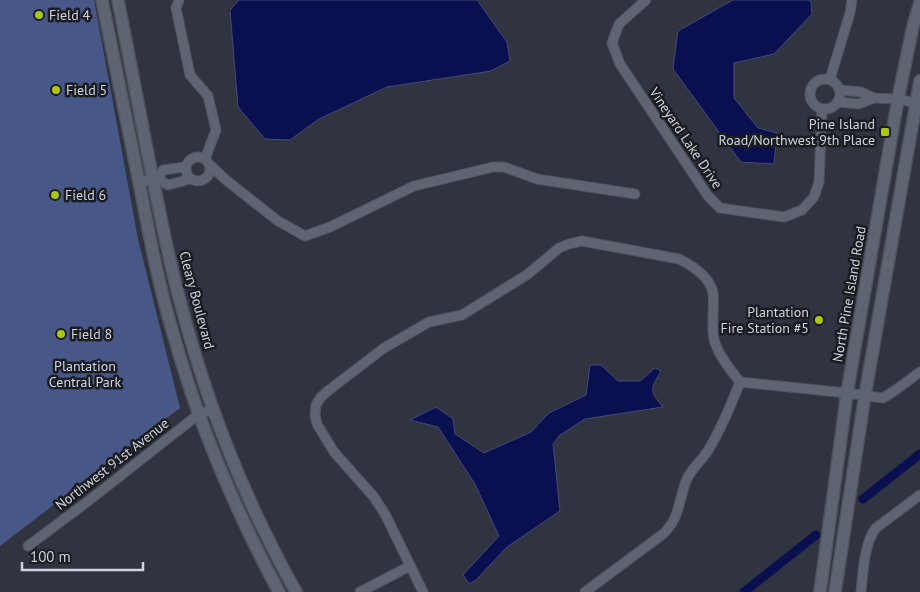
<svg xmlns="http://www.w3.org/2000/svg" width="920" height="592" font-family="'PT Sans',sans-serif">
<style>
.green{fill:#475788}
.water{fill:#090f4f;stroke:#444a79}
.lines{fill:none;stroke-linecap:round;stroke-linejoin:round}
.canal{stroke:#090f4f;stroke-width:9}
.street-casing{stroke:#4f535d;stroke-width:11}
.secondary-casing{stroke:#4f535d;stroke-width:14}
.street{stroke:#5f6472;stroke-width:9}
.secondary{stroke:#5f6472;stroke-width:11}
.poi-dot{fill:#adc610;stroke:#1a1c22;stroke-width:2}
.labels{text-anchor:middle;dominant-baseline:central;stroke-width:5;stroke-linejoin:round;paint-order:stroke}
.poi-label{font-size:14px;fill:#cfd2da;stroke:#1a1c22;text-anchor:start}
.street-label{font-size:14px;fill:#cfd2da;stroke:#1a1c22}
.park-label{font-size:14px;fill:#d0d8ec;stroke:#1a1c22}
</style>
<rect width="100%" height="100%" fill="#303440"/>
<polygon class="green" points="0,0 94,0 138,239 180,408 0,546"/>
<g class="water">
<polygon points="239,0 477,0 507,42 510,61 491,71 387,87 319,119 290,140 265,139 238,107 230,10"/>
<polygon points="733,0 809,0 811,2 812,14 774,54 734,63 734,98 758,128 777,133 774,164 741,162 673,69 678,31"/>
<path d="M590 365H601L618 381H640L655 368 661 371C651 389 648 390 663 407L585 419 560 435 553 444 560 511 507 547 476 580 469 584 463 575 499 536 475 484 438 427 410 420 436 407 453 419 455 434 484 453 531 432 549 413 586 395Z"/>
</g>
<g class="lines">
<g class="canal">
<polyline points="863,499 920,454"/>
<polyline points="744,592 816,535"/>
</g>
<defs>
<g id="street">
<polyline points="179,0 176,8 190,75 208,96 216,130 205,159"/>
<polyline points="646,0 619,24 612,43 620,64 708,196 720,208 784,217 802,210 814,197 819,182 822,109"/>
<circle cx="825" cy="94" r="15"/>
<polyline points="830,79 850,13 852,0"/>
<polyline points="840,90 861,92 874,98 898,99 920,104"/>
<polyline points="838,102 859,104 874,98"/>
<circle cx="198" cy="169" r="12"/>
<polyline points="209,164 226,180 278,221 305,236 330,227 414,186 493,167 504,167 537,179 635,194"/>
<polyline points="158,179 163,170 185,167"/>
<polyline points="139,182 158,179 168,185 190,179"/>
<polyline points="28,546 87,502 199,414 214,409"/>
<polyline points="360,592 410,566"/>
<path d="M423 592 386 516 374 497 334 452 317 424 315 415 316 405 321 397 329 390 384 348 429 322 462 315 528 274 559 248 569 244 582 241 679 259C693 266 710 277 713 293 714 301 713 309 713 317 713 326 712 335 715 343 720 358 731 370 740 382"/>
<path d="M585 592 663 534C681 517 678 500 687 479 692 468 701 461 707 452 721 430 731 405 740 382L847 393 883 398 897 389 920 372"/>
<path d="M861 592C863 573 864 543 876 528L920 495"/>
</g>
<g id="secondary">
<path d="M102 0C114 61 127 121 139 182 149 233 158 283 173 333 198 423 235 510 279 592"/>
<path d="M118 0C128 53 139 107 149 160 159 207 167 254 180 301 206 402 245 501 296 592"/>
<polyline points="820,592 847,393 898,99 913,26 920,3"/>
<polyline points="835,592 865,395 920,81"/>
</g>
</defs>
<use href="#street" class="street-casing"/>
<use href="#secondary" class="secondary-casing"/>
<use href="#street" class="street"/>
<use href="#secondary" class="secondary"/>
</g>
<g class="poi-dot">
<circle cx="39" cy="15" r="5"/>
<circle cx="56" cy="90" r="5"/>
<rect x="880" y="127" width="10" height="10" rx="2.5"/>
<circle cx="55" cy="195" r="5"/>
<circle cx="819" cy="320" r="5"/>
<circle cx="61" cy="334" r="5"/>
</g>
<g class="labels">
<g class="poi-label">
<text x="49" y="15">Field 4</text>
<text x="66" y="90">Field 5</text>
<text x="875" y="124" text-anchor="end">Pine Island<tspan x="875" dy="16">Road/Northwest 9th Place</tspan></text>
<text x="65" y="195">Field 6</text>
<text x="809" y="312" text-anchor="end">Plantation<tspan x="809" dy="16">Fire Station #5</tspan></text>
<text x="71" y="334">Field 8</text>
</g>
<g class="street-label">
<text transform="translate(686 138) rotate(56)">Vineyard Lake Drive</text>
<text transform="translate(849 294) rotate(-80)">North Pine Island Road</text>
<text transform="translate(197 300) rotate(75)">Cleary Boulevard</text>
<text transform="translate(112 464) rotate(-38)">Northwest 91st Avenue</text>
</g>
<g class="park-label">
<text x="85" y="366">Plantation<tspan x="85" dy="16">Central Park</tspan></text>
</g>
</g>
<path d="M22 562v8h121v-8" fill="none" stroke="#cfd2da" stroke-width="2.5"/>
<text x="30" y="562" font-size="15" fill="#cfd2da" stroke="#1a1c22" stroke-width="4" paint-order="stroke">100 m</text>
</svg>
